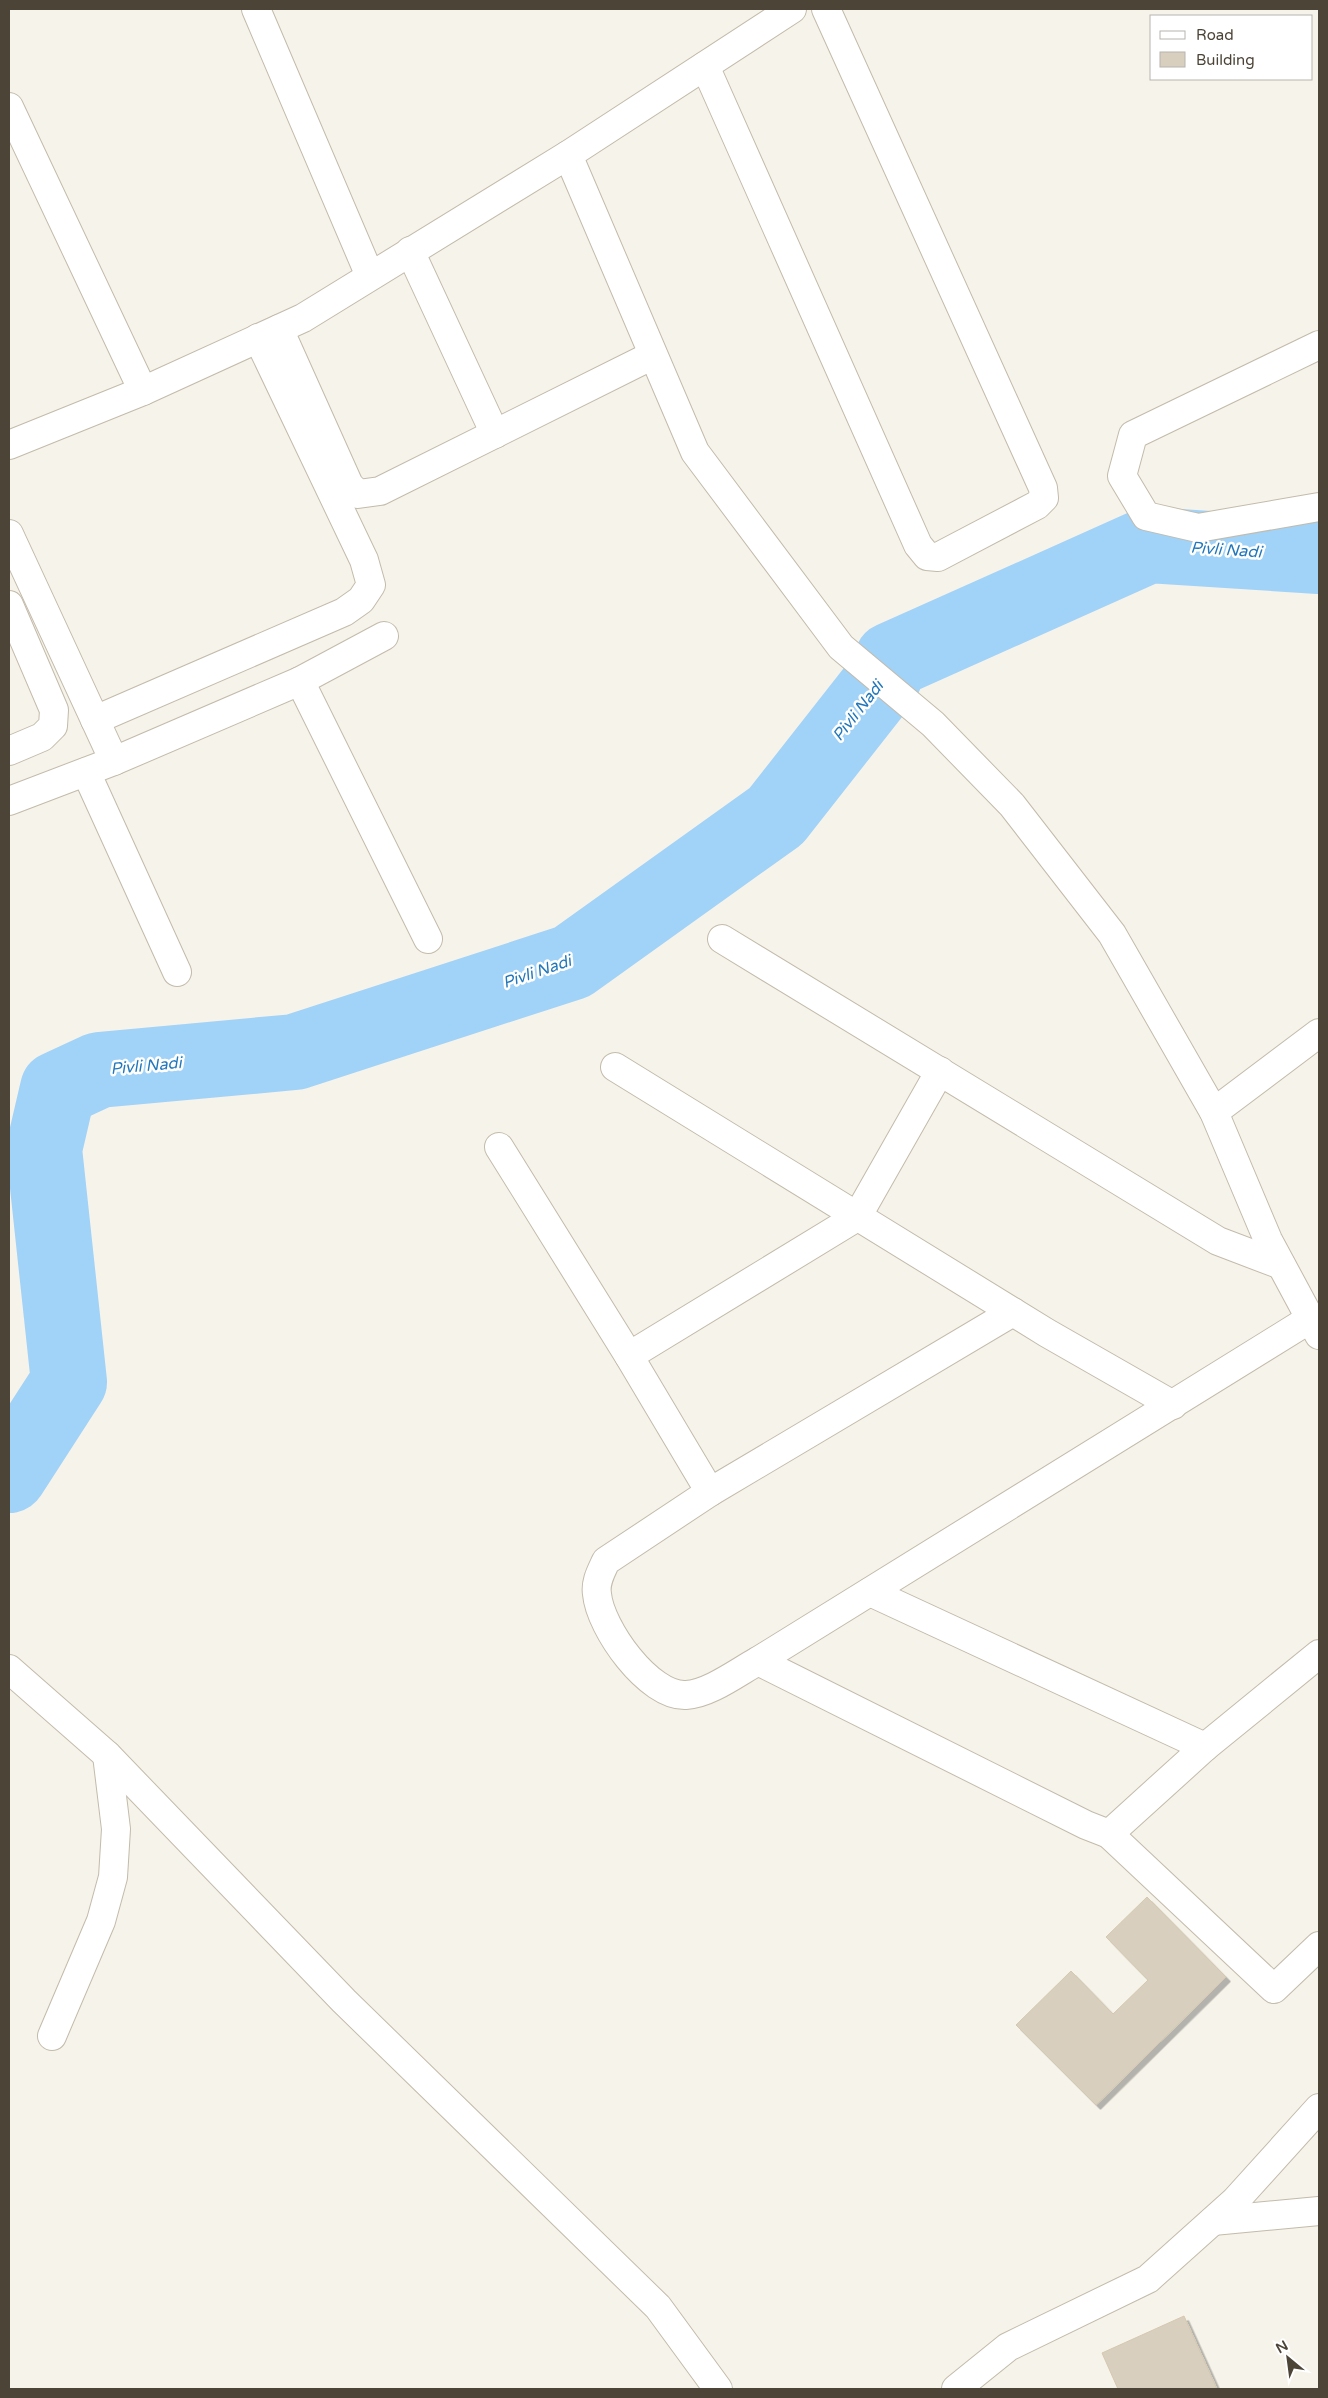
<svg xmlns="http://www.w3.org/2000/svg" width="1328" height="2398" font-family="'Varela Round',sans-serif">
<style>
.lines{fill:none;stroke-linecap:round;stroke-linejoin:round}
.river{stroke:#a1d2f8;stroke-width:76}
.building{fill:#d9cfbe;stroke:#d5c8b0;filter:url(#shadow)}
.minor-casing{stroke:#c3bbab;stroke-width:30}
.minor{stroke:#fff;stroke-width:28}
.labels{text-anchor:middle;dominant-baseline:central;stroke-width:5;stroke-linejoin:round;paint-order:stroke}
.water-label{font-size:16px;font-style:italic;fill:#2177bc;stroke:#fff}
</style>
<defs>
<filter id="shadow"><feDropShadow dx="4.5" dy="4.5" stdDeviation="0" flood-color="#0004"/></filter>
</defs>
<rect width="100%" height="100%" fill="#f6f3ea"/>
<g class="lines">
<polyline class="river" points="9,1475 69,1382 44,1149 58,1089 99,1070 295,1052 572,962 776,816 882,681 892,660 1149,545 1319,556"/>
</g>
<g class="building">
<polygon points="1147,1897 1226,1977 1096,2105 1016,2025 1071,1971 1113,2014 1148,1980 1106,1937"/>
<polygon points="1184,2316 1217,2389 1118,2389 1102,2353"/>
</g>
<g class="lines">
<defs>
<g id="minor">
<polyline points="256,9 370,276"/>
<polyline points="705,66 918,545 927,556 938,557 1037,505 1044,498 1043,488 826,9"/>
<polyline points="9,107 143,391"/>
<polyline points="568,155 695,452 841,647 933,724 1012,805 1112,934 1214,1112 1268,1240 1319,1335"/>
<polyline points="410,251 495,434"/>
<polyline points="279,329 349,485 358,494 380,491 653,355"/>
<polyline points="1319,345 1133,435 1122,476 1146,516 1198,528 1319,507"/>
<polyline points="9,445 143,391 303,318 568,155 792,9"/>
<polyline points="9,534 114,761"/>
<polyline points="9,605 54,710 53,726 42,737 9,751"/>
<polyline points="300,681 428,939"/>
<polyline points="95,720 344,612 361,600 371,585 364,560 258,338"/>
<polyline points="86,772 177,972"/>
<polyline points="9,801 114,761 300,681 384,636"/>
<polyline points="722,939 1218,1241 1281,1265"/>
<polyline points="615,1067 1047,1333 1173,1405"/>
<polyline points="1214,1112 1319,1033"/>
<polyline points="499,1147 629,1356 710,1492"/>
<path d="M1013 1312 710 1492 606 1561C601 1572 595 1582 597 1594 600 1628 649 1697 686 1695 709 1694 738 1672 758 1661L1310 1319"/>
<polyline points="629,1356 857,1217 940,1071"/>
<polyline points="870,1592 1205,1747"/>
<polyline points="758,1661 1086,1825 1109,1834 1205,1747 1319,1654"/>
<polyline points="9,1669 107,1755 344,2001 658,2307 718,2389"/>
<polyline points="1109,1834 1274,1989 1319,1946"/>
<polyline points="52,2036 101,1921 113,1877 116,1829 107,1755"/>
<polyline points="1213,2221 1319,2211"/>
<polyline points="956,2389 1008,2347 1148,2279 1235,2201 1319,2108"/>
</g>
</defs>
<use href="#minor" class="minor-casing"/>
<use href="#minor" class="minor"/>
</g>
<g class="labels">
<g class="water-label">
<text transform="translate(1226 550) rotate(4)">Pivli Nadi</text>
<text transform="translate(858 711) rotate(-52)">Pivli Nadi</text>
<text transform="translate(537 972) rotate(-19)">Pivli Nadi</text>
<text transform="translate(146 1066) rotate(-5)">Pivli Nadi</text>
</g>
</g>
<rect width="1328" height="2398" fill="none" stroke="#4c4437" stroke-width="20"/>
<rect x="1150" y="15" width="162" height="65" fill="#ffffff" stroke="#b7b4af"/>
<rect x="1160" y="31" width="25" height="8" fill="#ffffff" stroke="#b7b4af"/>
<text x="1196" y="40" font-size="15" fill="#4c4437">Road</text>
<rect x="1160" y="52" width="25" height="15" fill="#d9cfbe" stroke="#b7b4af"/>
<text x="1196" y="65" font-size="15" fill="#4c4437">Building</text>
<g transform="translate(1288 2358) rotate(331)" stroke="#ffffff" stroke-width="4" paint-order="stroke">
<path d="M0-4L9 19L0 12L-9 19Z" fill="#4c4437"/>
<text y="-8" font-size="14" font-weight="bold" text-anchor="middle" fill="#4c4437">N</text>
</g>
</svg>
